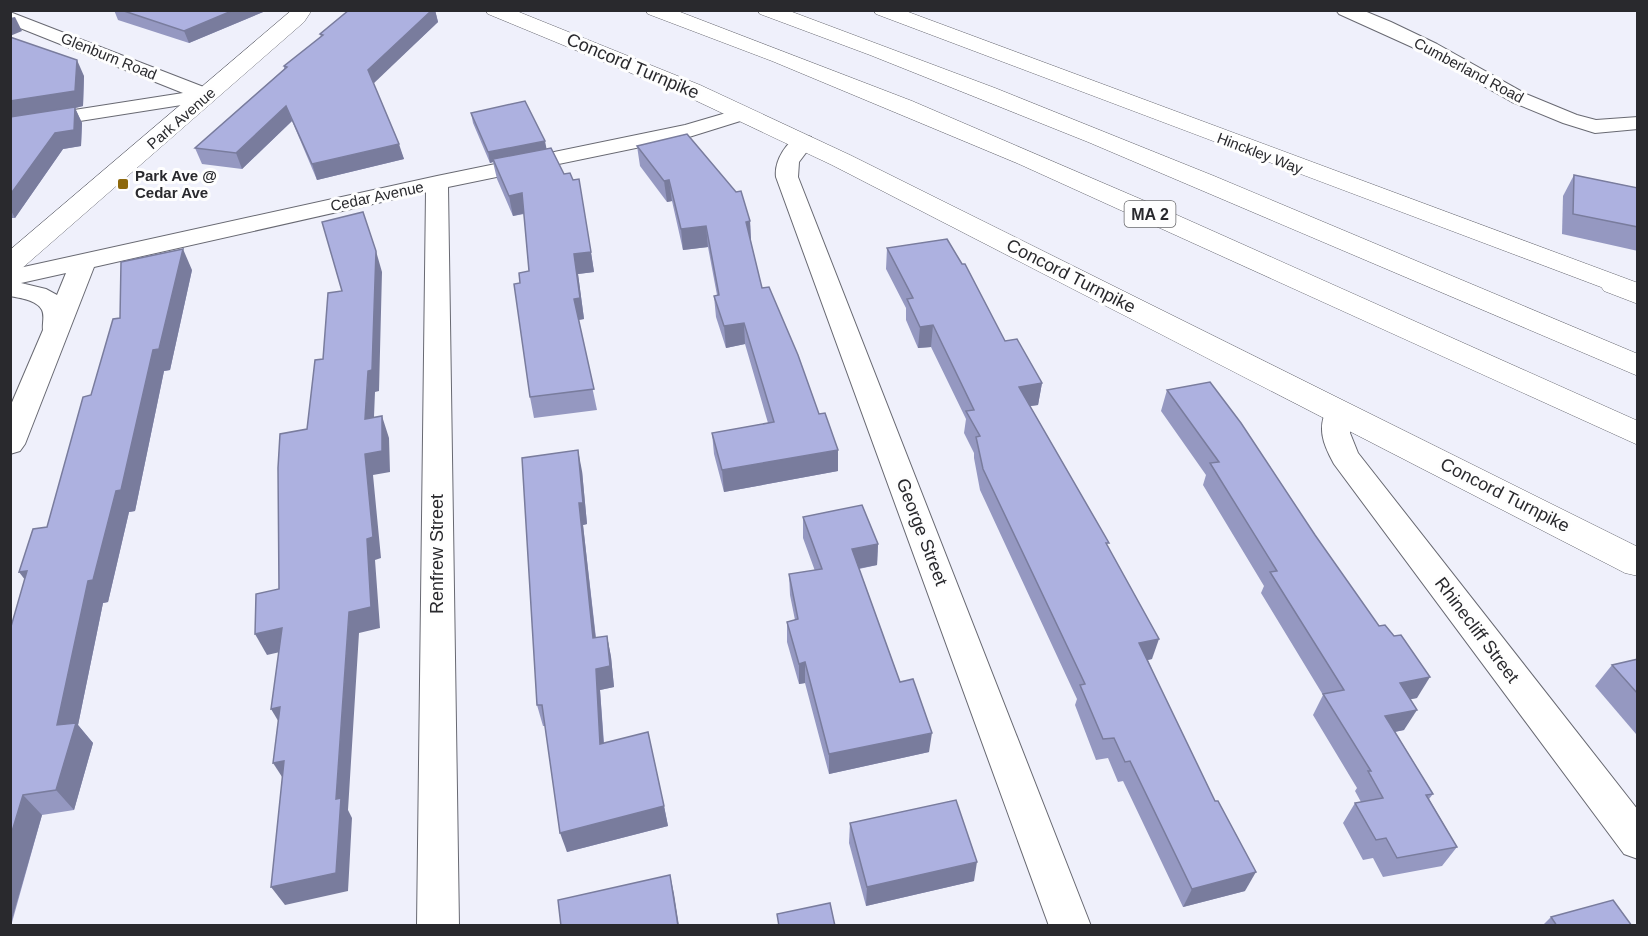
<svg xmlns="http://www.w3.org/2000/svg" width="1648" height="936" font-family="Helvetica,sans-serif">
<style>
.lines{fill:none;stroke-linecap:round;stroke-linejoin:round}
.street-casing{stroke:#686972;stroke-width:2}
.secondary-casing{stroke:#686972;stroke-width:1}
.highway-casing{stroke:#686972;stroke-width:1}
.street{fill:#fff;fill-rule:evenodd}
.secondary{fill:#fff;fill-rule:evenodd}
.highway{fill:#fff;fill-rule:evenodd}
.wall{fill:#9598c1}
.shaded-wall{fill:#797c9d}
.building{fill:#adb1e0;stroke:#797c9d;stroke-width:1.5}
.poi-dot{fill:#8e690c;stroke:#fefefe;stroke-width:2}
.labels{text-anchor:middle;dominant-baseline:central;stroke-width:6;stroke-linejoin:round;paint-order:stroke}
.far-street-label{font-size:15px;fill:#29292d;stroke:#fefefe}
.far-poi-label{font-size:15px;font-weight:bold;fill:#29292d;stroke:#fefefe;text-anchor:start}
.shield{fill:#fefefe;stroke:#69696c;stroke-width:1.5}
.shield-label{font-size:16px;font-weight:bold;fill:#29292d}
.street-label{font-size:18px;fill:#29292d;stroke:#fefefe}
</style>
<rect width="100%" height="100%" fill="#eff0fb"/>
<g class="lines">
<defs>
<g id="street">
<polygon points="1336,10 1362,10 1391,22 1437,44 1526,94 1577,115 1596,120 1638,117 1638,129 1595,133 1563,123 1512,102 1423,52 1339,14"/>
<polygon points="10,12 214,91 217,95 214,99 207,101 10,132 10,120 183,93 10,24"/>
<path d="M743 108 750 110 754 114 750 118 689 137 448 187 459 926H417L426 192 94 267 25 444 20 451 10 454V407L43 330C42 324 45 316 42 310 37 300 20 298 10 296V270L437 176 685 125ZM66 273 57 295 46 289 21 283Z"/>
<path d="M803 135 811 137 814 142 799 162 798 177 1091 926H1049L776 177C774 161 787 139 803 135Z"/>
<path d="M1339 402 1349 405 1353 412 1350 433 1358 453 1638 810V859L1624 854 1334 464C1323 444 1316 427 1329 405Z"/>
</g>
<g id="secondary">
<polygon points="292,10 312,10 304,22 20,270 10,272 10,250"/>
<polygon points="485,10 514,10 700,85 850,155 1638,547 1638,576 1625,573 832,165 684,95 488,14"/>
<polygon points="873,10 903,10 1638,283 1638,301 876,14"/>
</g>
<g id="highway">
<polygon points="645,10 675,10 912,101 1159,207 1638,421 1638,445 1019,164 772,61 648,14"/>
<polygon points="757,10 787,10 995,88 1214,176 1638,354 1638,376 1088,142 870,55 760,14"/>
<polygon points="1614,277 1638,285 1638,304 1604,291 1600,285 1604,279"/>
</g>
</defs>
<use href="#street" class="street-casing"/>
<use href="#secondary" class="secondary-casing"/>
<use href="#highway" class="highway-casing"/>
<use href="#street" class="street"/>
<use href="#secondary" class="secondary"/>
<use href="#highway" class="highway"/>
</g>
<g class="wall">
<polygon points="114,10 268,10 189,43 118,20"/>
<polygon points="349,10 435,10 438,22 373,83 404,159 317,180 292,121 242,169 202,164 195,148 284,69 284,66 321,37 320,34"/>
<polygon points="10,37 84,76 83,106 75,108 82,123 81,146 63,149 15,218 10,218"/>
<polygon points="471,113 546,149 564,174 573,180 579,179 594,272 578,274 584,319 578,320 597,410 534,418 530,397 520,283 529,271 524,214 513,216 497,179 493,162 490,163 473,123"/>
<polygon points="637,146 750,221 751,242 762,288 819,414 838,450 838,471 724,492 714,454 712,433 768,423 745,344 726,348 716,317 714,296 717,295 708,247 683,250 672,201 667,202 640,166"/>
<polygon points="1574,175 1638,188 1638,251 1562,234 1563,196"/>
<polygon points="887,248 1005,341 1042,383 1038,405 1030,406 1108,547 1152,659 1148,660 1245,891 1183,907 1123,781 1118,782 1108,758 1096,760 1075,705 1077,699 980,490 974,458 974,453 964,433 966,419 931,347 918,348 906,320 906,308 886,269"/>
<polygon points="192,270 170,370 164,371 135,511 129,512 108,602 103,603 78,725 93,743 74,810 42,815 11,926 47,527 91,395 120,318"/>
<polygon points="1167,390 1417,698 1410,699 1404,730 1395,732 1433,794 1429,799 1457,847 1442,866 1383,877 1373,858 1363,860 1343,823 1355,803 1361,802 1355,791 1357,788 1313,715 1323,695 1261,593 1264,586 1203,485 1206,475 1161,411"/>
<polygon points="582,471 587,524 583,525 596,638 607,636 611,657 614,687 600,690 604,743 664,806 668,826 567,852 545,726 543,726 537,705"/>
<polygon points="803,517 878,544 877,565 859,569 900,682 929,752 829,774 805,683 799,684 787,642 787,622 795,620 790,595 789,574 815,571 803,538"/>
<polygon points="1638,659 1638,734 1636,734 1595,686 1612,665"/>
<polygon points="850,823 974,881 866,906 849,843"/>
<polygon points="1551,917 1632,926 1542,926"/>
</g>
<g class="shaded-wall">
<polygon points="234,10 268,10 189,43 184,31"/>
<polygon points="432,10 435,10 438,22 372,85 368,70"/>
<polygon points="15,17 22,31 10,36 10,18"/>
<polygon points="77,60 84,76 83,106 75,108 82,123 81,146 63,149 15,218 10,209 10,101"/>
<polygon points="286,106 292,121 242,169 236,153"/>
<polygon points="545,141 547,151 493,159 493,162 490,163 488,152"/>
<polygon points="399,144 404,159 317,180 312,164"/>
<polygon points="669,180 672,201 667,202 664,181"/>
<polygon points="522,193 526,213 513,216 509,196"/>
<polygon points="750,221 751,242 746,222"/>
<polygon points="706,226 708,247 683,250 681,229"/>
<polygon points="183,249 192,270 170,370 164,371 135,511 129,512 108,602 103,603 78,725 93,743 74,810 56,790 57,725 88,581 153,350"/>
<polygon points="376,251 382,272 379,391 375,392 373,441 365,419"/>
<polygon points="591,252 594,272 578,274 584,319 578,320 574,299 574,254"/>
<polygon points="744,323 745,344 726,348 724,326"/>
<polygon points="933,325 931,347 918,348 920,327"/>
<polygon points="1042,383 1038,405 1016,408 1019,387"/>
<polygon points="382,416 389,438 390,472 373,475 381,558 375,560 380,628 359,633 348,810 352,818 348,891 285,905 271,887 336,799 349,612 367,539 365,454"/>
<polygon points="578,450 582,471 587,524 583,525 598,659 593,638 579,503"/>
<polygon points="838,450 838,471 724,492 722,470"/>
<polygon points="878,544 877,565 851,570 852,549"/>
<polygon points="27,571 35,593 19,572"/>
<polygon points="282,628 293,649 267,655 255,634"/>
<polygon points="607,636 611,657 614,687 600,690 605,764 600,744 596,669"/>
<polygon points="1159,639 1152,659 1133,663 1139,643"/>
<polygon points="805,662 805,683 799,684 799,664"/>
<polygon points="1430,677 1417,698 1387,704 1400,683"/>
<polygon points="280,707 283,729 271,709"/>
<polygon points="1417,710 1404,730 1373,736 1385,716"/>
<polygon points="932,733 929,752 829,774 829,754"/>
<polygon points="284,761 286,783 273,763"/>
<polygon points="23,795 42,815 10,926 10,838"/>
<polygon points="664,806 668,826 567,852 560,833"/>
<polygon points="977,862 974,881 866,906 867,887"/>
<polygon points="1256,872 1245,891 1183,907 1192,889"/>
<polygon points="670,875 674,894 679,926 678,926"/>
</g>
<g class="building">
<polygon points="121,10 234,10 184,31"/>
<polygon points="349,10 432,10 368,70 399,144 312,164 286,106 236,153 195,148 287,67 284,66 323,35 320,34"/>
<polygon points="10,37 77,60 75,91 10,101"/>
<polygon points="525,101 545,141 488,152 471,113"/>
<polygon points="75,107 74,130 55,133 10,195 10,117"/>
<polygon points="687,134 736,192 741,191 750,221 746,222 762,288 769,287 798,355 819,414 825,413 838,450 722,470 712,433 774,422 744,323 724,326 714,296 719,295 706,226 681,229 669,180 664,181 637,146"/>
<polygon points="551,148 564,174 570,173 573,180 579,179 591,252 574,254 580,298 574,299 594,389 530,397 514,284 520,283 519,273 529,271 522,193 509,196 493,159"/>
<polygon points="1574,175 1638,188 1638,227 1573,214"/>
<polygon points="363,212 376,251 372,370 368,371 365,419 382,416 382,451 365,454 373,537 367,539 371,607 349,612 336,799 341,798 336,873 271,887 284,761 273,763 280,707 271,709 282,628 255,634 256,594 279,589 278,468 280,434 307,429 315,360 323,359 328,293 342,291 322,222"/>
<polygon points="947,239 962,264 965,264 1005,341 1017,339 1042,383 1019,387 1109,543 1106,543 1159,639 1139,643 1215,801 1218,801 1256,872 1192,889 1130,761 1125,762 1114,738 1103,739 1080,685 1085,684 983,469 976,437 980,436 966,411 974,410 933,325 920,327 907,299 913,298 887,248"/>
<polygon points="183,249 159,349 153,350 121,490 116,491 93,580 88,581 57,725 76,723 56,790 23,795 10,838 10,630 27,571 19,572 33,529 47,527 83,397 91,395 113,319 120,318 121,262"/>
<polygon points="1210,382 1241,423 1315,535 1379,626 1385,625 1394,636 1401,635 1430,677 1400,683 1417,710 1385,716 1433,794 1426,795 1457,847 1397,858 1386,838 1376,840 1355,803 1383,798 1368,771 1371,771 1323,694 1344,690 1270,572 1277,571 1210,463 1219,462 1167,390"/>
<polygon points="578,450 583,503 579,503 593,638 607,636 610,666 596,669 600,744 648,732 664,806 560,833 542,705 537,705 522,458"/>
<polygon points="862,505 878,544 852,549 900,682 913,679 932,733 829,754 805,662 799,664 787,622 798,619 789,574 822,569 803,517"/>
<polygon points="1638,659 1638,694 1612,665"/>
<polygon points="956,800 977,862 867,887 850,823"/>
<polygon points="670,875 678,926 561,926 558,900"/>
<polygon points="1613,900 1632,926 1557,926 1551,917"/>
<polygon points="830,903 835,926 779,926 777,914"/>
</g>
<rect class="poi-dot" x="117" y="178" width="12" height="12" rx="3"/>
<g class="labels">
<g class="far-street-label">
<text transform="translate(109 56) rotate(22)">Glenburn Road</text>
<text transform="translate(1469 70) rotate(28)">Cumberland Road</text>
<text transform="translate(181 118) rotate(-41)">Park Avenue</text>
<text transform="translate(1260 153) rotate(21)">Hinckley Way</text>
<text transform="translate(377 196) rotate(-12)">Cedar Avenue</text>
</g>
<g class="far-poi-label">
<text x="135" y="175">Park Ave @<tspan x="135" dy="17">Cedar Ave</tspan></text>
</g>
<rect class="shield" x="1124.5" y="201" width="51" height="26" rx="4.5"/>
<g class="shield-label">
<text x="1150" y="214">MA 2</text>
</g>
<g class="street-label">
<text transform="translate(633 66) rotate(23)">Concord Turnpike</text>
<text transform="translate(1071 276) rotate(27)">Concord Turnpike</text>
<text transform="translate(1505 495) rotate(27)">Concord Turnpike</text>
<text transform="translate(922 532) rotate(69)">George Street</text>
<text transform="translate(437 554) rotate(-90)">Renfrew Street</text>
<text transform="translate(1477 630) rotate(53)">Rhinecliff Street</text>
</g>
</g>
<rect width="1648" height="936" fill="none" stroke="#29292d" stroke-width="24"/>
</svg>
